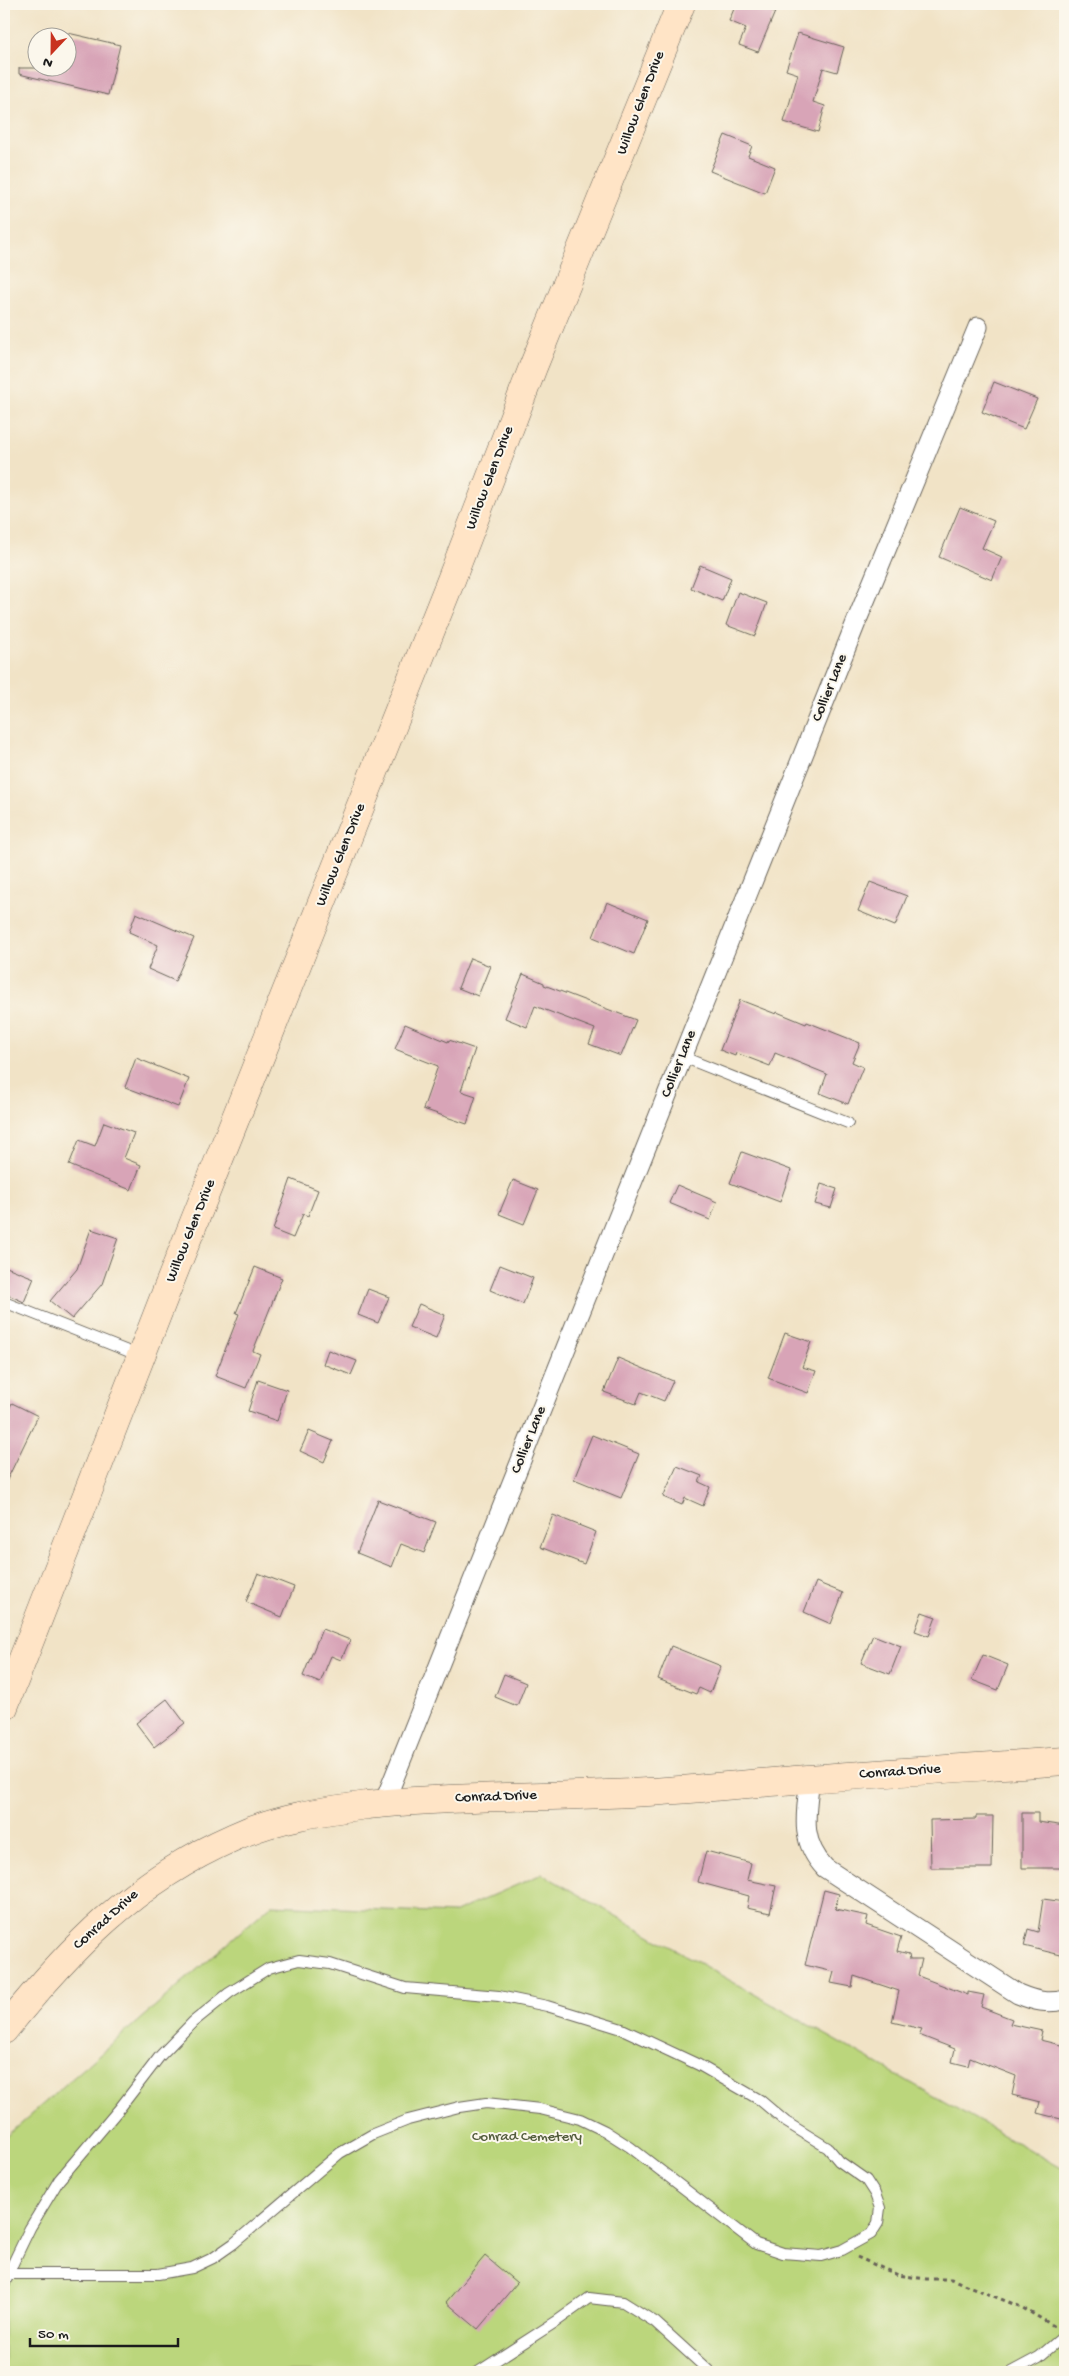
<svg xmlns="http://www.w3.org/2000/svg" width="1069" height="2376" font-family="'Gochi Hand',sans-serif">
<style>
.green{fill:#bbd67c;stroke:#6c794c}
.building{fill:#d8a4b7}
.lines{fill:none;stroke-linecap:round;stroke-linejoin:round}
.lane-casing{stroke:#676258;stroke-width:12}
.street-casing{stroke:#676258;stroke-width:21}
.secondary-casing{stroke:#676258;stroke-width:29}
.path{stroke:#676258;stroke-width:3;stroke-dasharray:4 4;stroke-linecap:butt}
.lane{stroke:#fff;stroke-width:10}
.street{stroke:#fff;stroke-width:19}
.secondary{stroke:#ffe4c6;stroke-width:28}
.labels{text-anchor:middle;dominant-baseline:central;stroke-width:4;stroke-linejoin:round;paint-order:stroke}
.street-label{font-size:15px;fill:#1c1c1c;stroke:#fbf7ec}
.park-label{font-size:15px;fill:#545d3e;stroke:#fbf7ec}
</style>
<rect width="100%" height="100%" fill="#fbf7ec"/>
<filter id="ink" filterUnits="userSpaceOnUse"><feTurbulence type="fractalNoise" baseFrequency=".02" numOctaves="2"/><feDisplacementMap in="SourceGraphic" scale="10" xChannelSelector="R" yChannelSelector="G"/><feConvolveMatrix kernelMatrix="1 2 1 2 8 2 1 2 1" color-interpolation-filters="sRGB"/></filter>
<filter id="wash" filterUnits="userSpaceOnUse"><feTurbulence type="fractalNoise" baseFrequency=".0096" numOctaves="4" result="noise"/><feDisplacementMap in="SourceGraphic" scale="20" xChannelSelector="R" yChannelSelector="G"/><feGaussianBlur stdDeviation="1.12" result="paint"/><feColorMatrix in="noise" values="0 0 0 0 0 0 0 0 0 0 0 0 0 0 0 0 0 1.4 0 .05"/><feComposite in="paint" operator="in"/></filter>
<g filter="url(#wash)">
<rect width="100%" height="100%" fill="#f1e3c6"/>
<polygon class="green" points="542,1874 1065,2170 1065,2372 4,2372 4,2138 271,1905 453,1913"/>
<g id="blocks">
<g class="building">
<polygon points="736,4 755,4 775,12 758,52 739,45 746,28 729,21"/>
<polygon points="68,33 120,45 108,95 19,74 19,68 68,68"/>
<polygon points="798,33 844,47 837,72 823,68 813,102 825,106 818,132 784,122 798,74 786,70"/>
<polygon points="725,135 752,146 748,156 775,167 765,193 710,171"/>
<polygon points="994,382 1037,399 1024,429 982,412"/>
<polygon points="960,507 994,521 982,548 1002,557 992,580 939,557"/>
<polygon points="700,565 731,578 722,601 691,588"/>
<polygon points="738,592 767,603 755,636 726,625"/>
<polygon points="870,882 907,896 895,926 858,911"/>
<polygon points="607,902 648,919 634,954 593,937"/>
<polygon points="136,913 194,938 175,981 148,969 158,945 129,932"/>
<polygon points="470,958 490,966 478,996 458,988"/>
<polygon points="523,974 544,983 544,985 636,1020 621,1056 589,1044 595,1029 535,1006 527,1027 505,1018"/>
<polygon points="740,1000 776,1014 777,1012 806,1024 807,1022 860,1043 852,1062 863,1067 848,1104 820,1093 827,1074 775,1053 770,1066 736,1053 735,1056 720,1050"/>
<polygon points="405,1024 448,1042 449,1040 475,1049 461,1091 476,1096 467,1124 423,1109 438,1066 395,1049"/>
<polygon points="136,1058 189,1079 178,1107 125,1087"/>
<polygon points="104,1122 134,1133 124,1158 141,1165 131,1190 69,1165 79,1140 95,1146"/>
<polygon points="742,1152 791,1170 780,1202 730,1183"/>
<polygon points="291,1179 318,1190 308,1216 303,1214 293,1238 273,1230"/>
<polygon points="513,1180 538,1190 524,1224 499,1214"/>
<polygon points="821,1184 837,1189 831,1208 815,1204"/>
<polygon points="677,1185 717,1202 710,1220 669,1203"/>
<polygon points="91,1229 118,1238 102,1284 72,1319 50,1301 77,1269"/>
<polygon points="500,1265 533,1278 523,1304 490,1290"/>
<polygon points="4,1266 34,1278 24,1302 4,1293"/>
<polygon points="255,1267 282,1278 253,1351 260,1354 246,1388 215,1376 239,1314 236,1313"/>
<polygon points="368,1289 389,1297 378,1323 358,1315"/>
<polygon points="419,1304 445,1315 436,1338 409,1327"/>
<polygon points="785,1333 811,1342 802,1367 816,1371 808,1393 768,1378"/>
<polygon points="328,1350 357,1361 351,1375 323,1364"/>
<polygon points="618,1358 673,1381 664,1401 641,1392 636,1404 604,1392"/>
<polygon points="258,1380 287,1390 277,1421 248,1411"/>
<polygon points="12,1403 38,1416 4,1486 4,1419"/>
<polygon points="309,1431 333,1441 324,1462 300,1451"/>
<polygon points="592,1435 639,1454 621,1498 574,1479"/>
<polygon points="677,1466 702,1476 699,1482 710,1487 703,1506 685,1498 682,1505 663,1497"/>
<polygon points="378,1500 436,1522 424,1553 401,1544 392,1567 357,1553"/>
<polygon points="553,1515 596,1532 584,1564 540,1547"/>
<polygon points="258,1573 294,1587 282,1617 246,1602"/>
<polygon points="816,1582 843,1593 831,1624 804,1612"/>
<polygon points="922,1612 936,1617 929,1636 915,1631"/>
<polygon points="322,1629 350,1640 341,1660 331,1656 320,1683 303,1676"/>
<polygon points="873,1635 901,1646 890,1674 861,1663"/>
<polygon points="671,1646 721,1666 710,1693 699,1688 696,1694 658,1679"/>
<polygon points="983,1655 1008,1665 998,1690 972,1680"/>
<polygon points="504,1674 526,1683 517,1706 495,1697"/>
<polygon points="167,1699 185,1723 154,1747 136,1723"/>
<polygon points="1022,1813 1038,1813 1038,1822 1065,1826 1065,1868 1022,1868"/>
<polygon points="976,1816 993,1816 992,1868 931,1868 930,1820 976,1819"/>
<polygon points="706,1851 751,1863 747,1880 776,1886 770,1913 747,1908 749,1896 698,1882"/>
<polygon points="824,1890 839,1894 835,1909 868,1916 866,1925 901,1937 897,1951 909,1954 910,1959 922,1959 918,1976 968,1995 968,1992 984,1995 981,2007 1012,2019 1010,2024 1042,2031 1040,2040 1065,2046 1065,2120 1037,2113 1040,2102 1012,2095 1016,2076 970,2058 968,2066 952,2062 955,2049 919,2035 922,2029 892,2022 899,1991 854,1976 852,1987 831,1983 834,1972 805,1965"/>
<polygon points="1043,1899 1065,1902 1065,1956 1024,1946 1028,1929 1038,1932"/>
<polygon points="485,2256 517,2283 478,2329 446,2302"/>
</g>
</g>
</g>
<g filter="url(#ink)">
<use href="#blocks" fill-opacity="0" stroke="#676258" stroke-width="1"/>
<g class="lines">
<defs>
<g id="lane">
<polyline points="683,1057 848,1123"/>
<polyline points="4,1302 140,1356"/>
<polyline points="4,2286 8,2274 16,2257 30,2228 59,2180 120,2108 160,2056 193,2022 229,1993 269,1968 299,1960 330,1964 405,1988 499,1996 547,2006 622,2029 699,2065 760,2100 786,2122 828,2148 839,2161 866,2180 875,2194 880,2208 878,2223 871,2234 842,2250 821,2256 783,2253 756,2244 630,2147 605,2131 580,2119 540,2109 486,2103 459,2107 408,2120 373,2134 340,2153 233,2244 213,2258 192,2268 158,2274 8,2274"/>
<polyline points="478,2372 557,2321 589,2298 623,2302 655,2322 710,2372"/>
<polyline points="1011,2372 1039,2357 1065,2335"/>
</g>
<g id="street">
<path d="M810 1778C806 1814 799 1840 825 1868L1018 1994C1035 2001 1047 2004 1065 2000"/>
<polyline points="384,1803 857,620 978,327"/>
</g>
<g id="secondary">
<polyline points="4,1707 166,1292 451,580 533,367 681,4"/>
<path d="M4 2030C71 1947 134 1881 234 1837 275 1818 322 1811 367 1805 460 1795 554 1798 648 1792 701 1789 754 1783 808 1779 893 1772 979 1767 1065 1761"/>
</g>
</defs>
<use href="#lane" class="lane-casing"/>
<use href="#street" class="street-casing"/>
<use href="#secondary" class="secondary-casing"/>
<polyline class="path" points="857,2257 898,2275 926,2279 951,2279 1021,2307 1054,2326"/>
<use href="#lane" class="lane"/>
<use href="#street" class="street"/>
<use href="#secondary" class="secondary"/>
</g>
</g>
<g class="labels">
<g class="street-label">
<text transform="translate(641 103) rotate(-69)">Willow Glen Drive</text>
<text transform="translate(490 478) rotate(-69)">Willow Glen Drive</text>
<text transform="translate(830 688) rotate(-68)">Collier Lane</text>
<text transform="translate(341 855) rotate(-68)">Willow Glen Drive</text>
<text transform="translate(679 1064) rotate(-68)">Collier Lane</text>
<text transform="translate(191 1231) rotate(-68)">Willow Glen Drive</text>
<text transform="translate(529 1440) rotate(-68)">Collier Lane</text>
<text transform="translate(900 1772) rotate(-4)">Conrad Drive</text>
<text transform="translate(496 1797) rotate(-2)">Conrad Drive</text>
<text transform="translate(106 1920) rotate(-42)">Conrad Drive</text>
</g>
<g class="park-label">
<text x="527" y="2137">Conrad Cemetery</text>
</g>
</g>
<rect width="1069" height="2376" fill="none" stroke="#fbf7ec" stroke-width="20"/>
<g transform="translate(52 52) rotate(202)"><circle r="24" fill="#fbf7ec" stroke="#a29f99"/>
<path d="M0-4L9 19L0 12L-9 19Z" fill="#c8321e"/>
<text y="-8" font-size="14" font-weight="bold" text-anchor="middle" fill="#1c1c1c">N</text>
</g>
<path d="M30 2338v8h148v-8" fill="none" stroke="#1c1c1c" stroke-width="2.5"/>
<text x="38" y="2338" font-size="15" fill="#1c1c1c" stroke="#fbf7ec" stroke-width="4" paint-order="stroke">50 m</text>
</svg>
